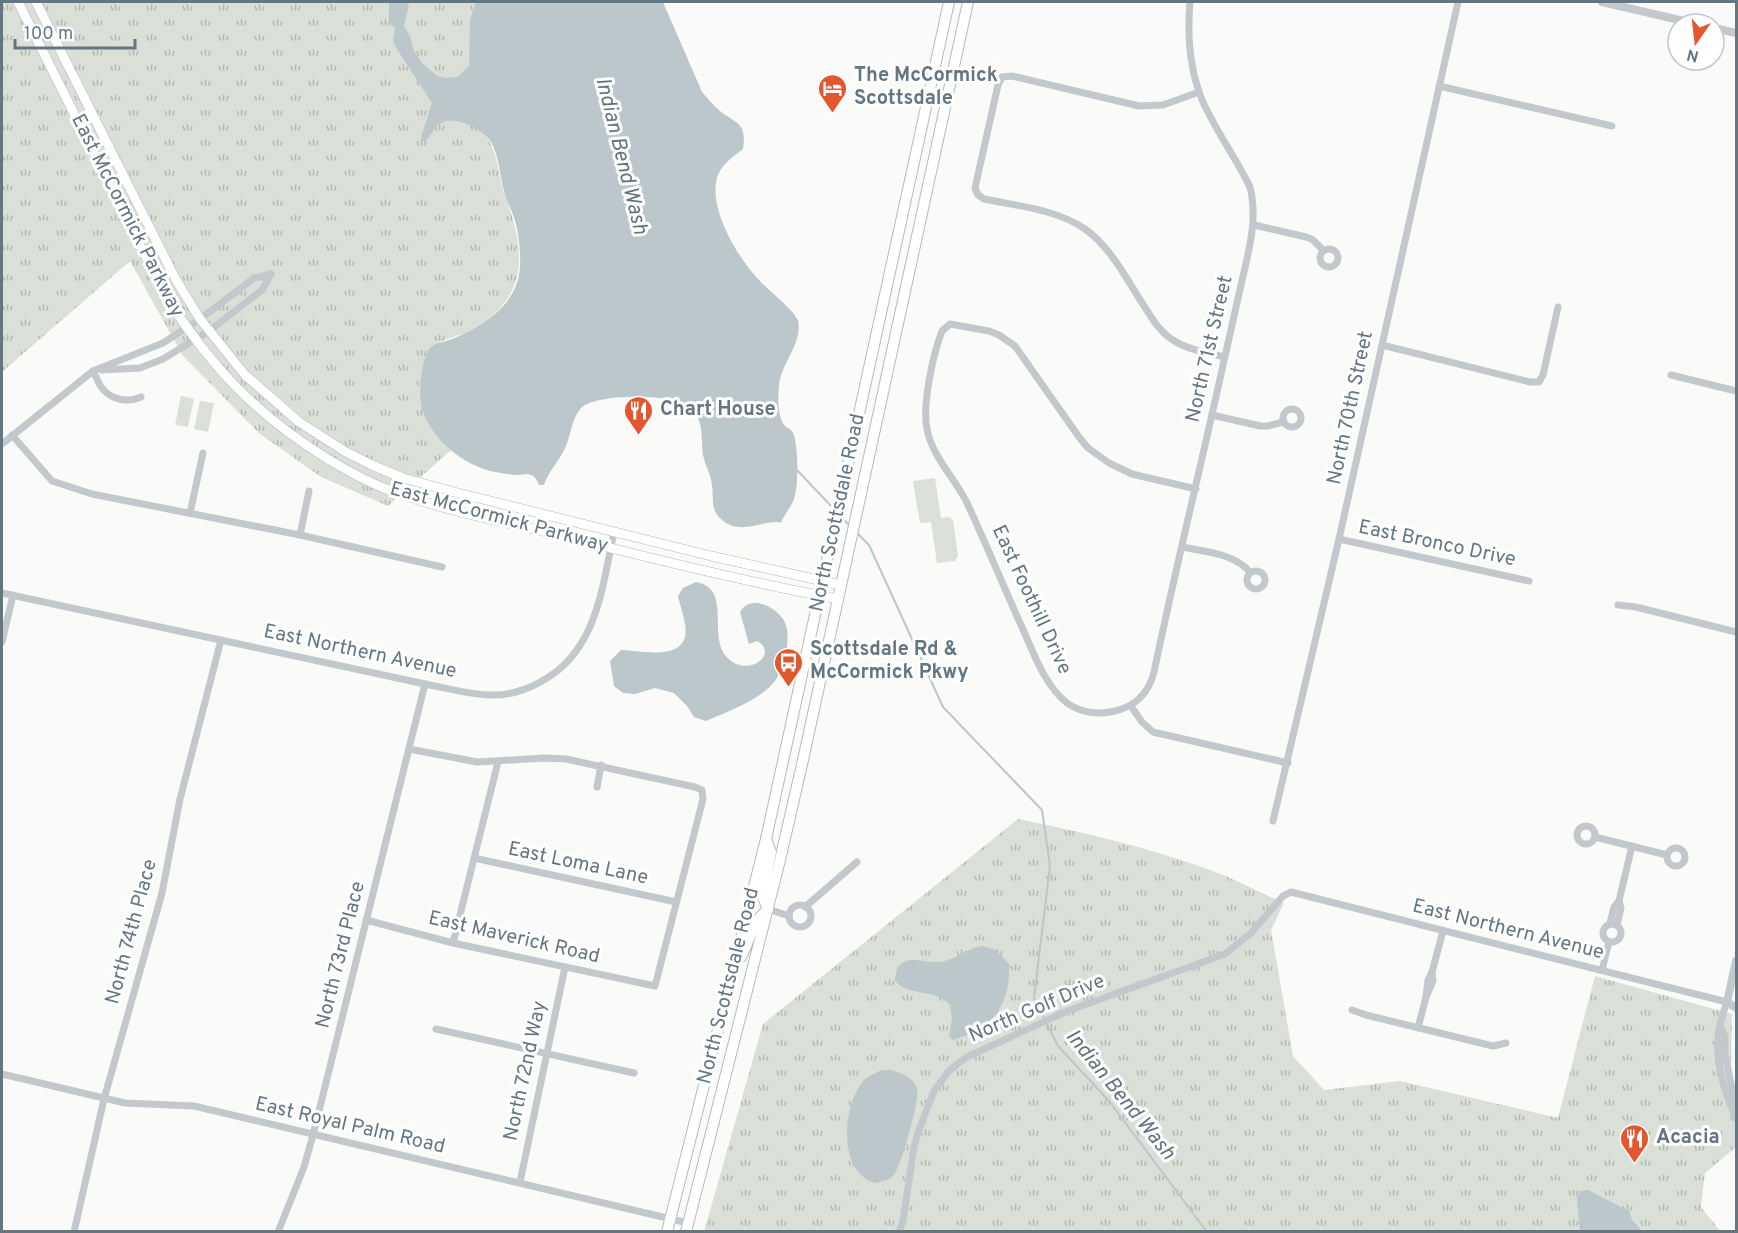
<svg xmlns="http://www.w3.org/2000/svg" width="1738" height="1233" font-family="Overpass,sans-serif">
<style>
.grass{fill:url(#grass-tufts)}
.pitch{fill:#dadfd7}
.water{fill:#bbc7cb}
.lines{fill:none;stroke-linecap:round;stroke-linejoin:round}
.stream{stroke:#bbc7cb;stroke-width:2}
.secondary-casing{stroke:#b3babf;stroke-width:10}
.primary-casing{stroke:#b5babe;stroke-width:12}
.minor{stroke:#c3c8cc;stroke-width:7}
.tertiary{stroke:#c3c8cc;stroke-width:8}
.secondary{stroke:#fff;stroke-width:9}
.primary{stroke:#fff;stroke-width:10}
.labels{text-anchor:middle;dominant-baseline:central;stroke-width:6;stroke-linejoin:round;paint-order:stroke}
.poi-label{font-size:20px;font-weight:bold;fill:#657683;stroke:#fff;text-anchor:start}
.street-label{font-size:20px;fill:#657683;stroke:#fff}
.water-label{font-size:21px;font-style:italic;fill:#60757c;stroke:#fff}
</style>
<defs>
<pattern id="grass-tufts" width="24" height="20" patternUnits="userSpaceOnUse" patternTransform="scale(1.5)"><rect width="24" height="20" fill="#dadfd7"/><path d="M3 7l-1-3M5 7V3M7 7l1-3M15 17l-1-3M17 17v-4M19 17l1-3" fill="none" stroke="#b4b9b4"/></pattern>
</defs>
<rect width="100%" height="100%" fill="#fafaf8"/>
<g class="grass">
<path d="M2 2H523L485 135C499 153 498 177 506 199 527 255 528 300 469 331 461 335 436 342 432 347 425 354 424 363 423 372 418 409 426 423 451 450L388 506 321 477 260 434 183 356 130 261 2 372Z"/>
<path d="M1018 819C1083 832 1150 848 1213 871 1237 880 1260 893 1284 903L1271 930 1293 1056 1324 1090 1400 1081 1558 1118 1595 976 1732 1014 1731 1082 1736 1095V1147L1705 1173 1701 1207 1720 1231 704 1232 763 1024Z"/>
</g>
<g class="pitch">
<polygon points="181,396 194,399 188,427 175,425"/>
<polygon points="200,401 214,403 208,432 194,429"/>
<polygon points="935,478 941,518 949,517 953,520 958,556 955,561 937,563 931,522 920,523 913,481"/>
</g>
<g class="water">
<path d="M389 2H409L404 26 410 36 414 51 422 63 437 76 446 78 457 77 469 66 470 19 477 2H663L702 92C708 99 713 105 720 111 737 124 747 123 743 149 734 156 722 164 718 175 706 206 739 260 760 281 768 290 796 312 798 321 803 343 780 365 779 386 778 396 777 417 785 426 788 429 792 429 794 435 798 451 799 483 794 499 791 508 784 514 781 523 767 517 741 538 721 519 710 510 714 497 712 485 711 475 705 465 703 455 701 438 704 420 691 408 676 393 596 393 581 408 572 418 571 434 566 446 561 459 547 473 544 485H539C537 481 536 477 531 475 527 473 522 475 518 475 511 475 502 473 495 472 464 466 432 440 422 409 418 396 421 357 431 347 437 342 445 342 452 339 480 327 513 308 519 275 522 257 519 229 512 212 509 205 505 198 504 191 500 176 499 156 491 142 483 130 458 116 443 122 435 125 431 136 425 142L423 141 421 137 432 103 395 46 393 40 395 29 389 21Z"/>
<path d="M696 582C732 588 708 635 726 656 745 680 781 654 757 641L749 644 740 612C750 595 773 605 783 619 793 634 785 667 775 681 759 701 728 711 706 721L694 717 687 706 674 693 655 688 635 694 623 693 614 686 610 661 621 650C645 651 692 663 685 623 683 614 680 605 678 596L683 588Z"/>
<path d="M982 946 996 950 1009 964C1011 1005 992 1029 953 1040L949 1037 952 1018 950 1005C932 986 907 998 895 980L897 968C909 954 921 963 937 962 953 962 967 948 982 946Z"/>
<path d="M882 1070C895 1070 913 1075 917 1089 920 1099 903 1156 898 1167 896 1172 893 1175 890 1179L875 1183C837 1172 842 1103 865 1079 870 1075 876 1073 882 1070Z"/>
<polygon points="1588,1190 1629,1211 1632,1220 1642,1231 1580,1231 1577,1197 1581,1191"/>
</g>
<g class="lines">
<g class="stream">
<polyline points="795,468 834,509"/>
<polyline points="840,516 851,527"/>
<polyline points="857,533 869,545 943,707 1042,810 1050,866 1034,998 1058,1046 1109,1101 1207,1232"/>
</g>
<defs>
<g id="secondary">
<path d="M18 2 165 295C210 365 252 411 323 456 347 471 372 485 400 494 454 513 511 523 567 537 657 560 747 582 838 599"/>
<polyline points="36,2 176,280 200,319 245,375 299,422 346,452 374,466 403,478 458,493 711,556 841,585"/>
</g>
<g id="primary">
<polyline points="766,839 771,852 762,895 768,909"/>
<path d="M741 957C751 938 751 924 768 909"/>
<polyline points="667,1232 766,839 949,2"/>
<polyline points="686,1232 780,860 803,760 968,2"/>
</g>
</defs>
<use href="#secondary" class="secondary-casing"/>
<use href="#primary" class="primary-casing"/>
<g class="minor">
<path d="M1190 2C1187 36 1189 69 1203 102 1216 131 1236 158 1250 187 1258 219 1249 249 1242 281 1236 306 1231 331 1225 356 1202 462 1176 566 1154 672 1149 692 1136 706 1115 711 1099 715 1081 713 1067 703 1044 685 1033 651 1021 625 1003 585 986 544 968 505 956 479 932 457 927 429 922 405 933 354 942 331L950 324 989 331 999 335 1015 346 1079 437 1088 448 1109 463 1132 474 1196 489"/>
<polyline points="1439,86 1612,126"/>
<path d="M1199 92 1163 105 1139 106 1012 76 1002 77 998 85 975 188 978 195 984 199C1017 206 1056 209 1085 229 1112 248 1128 282 1146 309 1153 320 1161 333 1173 340 1188 350 1208 353 1225 357"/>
<polyline points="1254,225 1306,237 1312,239 1323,250"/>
<circle cx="1329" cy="258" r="9"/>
<polyline points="1382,345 1530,382 1539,382 1543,375 1558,307"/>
<polyline points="102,370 140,368 163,359 209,331 262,290 271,274"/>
<path d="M93 371C96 376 98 383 102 388 111 400 128 403 141 397"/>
<polyline points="1671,375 1736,391"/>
<circle cx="1292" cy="418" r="9"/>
<polyline points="1212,415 1260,426 1268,426 1283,422"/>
<polyline points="12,435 52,481 92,494 300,535 442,567"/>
<polyline points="2,444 93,371 163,343 200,319 254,278 271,274"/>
<polyline points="190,513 203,453"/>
<polyline points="300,535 309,491"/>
<polyline points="1339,539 1529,581"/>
<path d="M1182 547C1206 552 1233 553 1250 572"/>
<circle cx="1256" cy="580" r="9"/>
<path d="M2 593 425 684C446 688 468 694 489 695 507 696 527 690 542 681 597 651 602 588 614 532"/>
<polyline points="1618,605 1636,607 1736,632"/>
<polyline points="2,642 13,595"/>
<polyline points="1131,706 1142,722 1153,732 1288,763"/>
<polyline points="597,787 601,765"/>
<polyline points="1273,821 1339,539 1458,2"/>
<circle cx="1586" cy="835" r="9"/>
<polyline points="1595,837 1667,855"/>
<circle cx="1676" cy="857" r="9"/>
<polyline points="474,858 676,902"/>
<circle cx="800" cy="916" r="11"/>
<polyline points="805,907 857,862"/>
<polyline points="768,909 789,916"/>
<polyline points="366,920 453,943 655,986 703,799 702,790 695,787 566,759 544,758 477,762 409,749"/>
<polyline points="1610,923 1614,907 1619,901"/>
<circle cx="1612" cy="933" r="9"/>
<polyline points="1617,925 1621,908 1619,901 1632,846"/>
<polyline points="453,943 498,762"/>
<polyline points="1602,970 1609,942"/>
<polyline points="1426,997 1433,981 1432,972"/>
<polyline points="1352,1010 1366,1015 1493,1046 1506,1043"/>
<polyline points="1418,1028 1426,997 1428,980 1432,972 1443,931"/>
<polyline points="1721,1028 1725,1037 1725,1055 1734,1098 1732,1107"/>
<polyline points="436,1029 634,1073"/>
<polyline points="2,1074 125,1103 194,1106 688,1223"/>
<polyline points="520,1182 565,967"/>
<polyline points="74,1232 104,1099 162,893 180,799 221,640"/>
<polyline points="278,1232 304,1167 313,1135 425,684"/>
<path d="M899 1232 903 1221 914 1146 919 1130 934 1091 948 1072 956 1065 967 1057 1065 1012 1225 954 1251 933 1283 896 1291 892 1727 1002C1723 1013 1718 1027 1718 1039 1716 1067 1725 1094 1736 1118"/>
</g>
<g class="tertiary">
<polyline points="1602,2 1697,24"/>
<polyline points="1714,28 1736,33"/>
<polyline points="1727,1002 1736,961"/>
<polyline points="1727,1002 1736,1008"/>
</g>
<use href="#secondary" class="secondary"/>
<use href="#primary" class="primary"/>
</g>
<defs>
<symbol id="hotel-pin" viewBox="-11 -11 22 30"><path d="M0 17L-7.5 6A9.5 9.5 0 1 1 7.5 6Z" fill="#e4572e" stroke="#fff"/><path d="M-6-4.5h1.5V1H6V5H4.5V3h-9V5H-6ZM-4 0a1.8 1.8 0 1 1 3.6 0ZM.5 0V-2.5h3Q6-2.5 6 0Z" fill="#fff"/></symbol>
<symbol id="restaurant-pin" viewBox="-11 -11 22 30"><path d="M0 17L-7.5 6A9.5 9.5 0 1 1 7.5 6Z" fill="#e4572e" stroke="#fff"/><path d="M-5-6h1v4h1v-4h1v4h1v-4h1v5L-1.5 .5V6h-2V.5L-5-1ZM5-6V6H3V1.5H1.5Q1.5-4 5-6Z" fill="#fff"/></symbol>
<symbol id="bus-pin" viewBox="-11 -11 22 30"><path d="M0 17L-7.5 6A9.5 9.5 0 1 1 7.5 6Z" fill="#e4572e" stroke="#fff"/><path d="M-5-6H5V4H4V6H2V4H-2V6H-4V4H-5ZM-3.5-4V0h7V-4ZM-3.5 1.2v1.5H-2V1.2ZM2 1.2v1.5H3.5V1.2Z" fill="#fff"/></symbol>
</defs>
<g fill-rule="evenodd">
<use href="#hotel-pin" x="816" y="72" width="33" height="45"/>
<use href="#restaurant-pin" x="622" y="394" width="33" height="45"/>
<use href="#bus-pin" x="772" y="646" width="33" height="45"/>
<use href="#restaurant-pin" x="1618" y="1122" width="33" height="45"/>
</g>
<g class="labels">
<g class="poi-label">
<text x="854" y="76">The McCormick<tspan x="854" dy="23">Scottsdale</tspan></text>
<text x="660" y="410">Chart House</text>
<text x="810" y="650">Scottsdale Rd &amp;<tspan x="810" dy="23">McCormick Pkwy</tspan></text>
<text x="1656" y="1138">Acacia</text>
</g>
<g class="street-label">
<text transform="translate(127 216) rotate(63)">East McCormick Parkway</text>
<text transform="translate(1210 349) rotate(-77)">North 71st Street</text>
<text transform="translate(1351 408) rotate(-78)">North 70th Street</text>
<text transform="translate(838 513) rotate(-78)">North Scottsdale Road</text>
<text transform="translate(499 518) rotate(15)">East McCormick Parkway</text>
<text transform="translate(1437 544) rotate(12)">East Bronco Drive</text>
<text transform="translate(1031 600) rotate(65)">East Foothill Drive</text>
<text transform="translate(360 652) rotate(12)">East Northern Avenue</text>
<text transform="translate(578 864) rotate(12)">East Loma Lane</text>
<text transform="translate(1508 930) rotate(14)">East Northern Avenue</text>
<text transform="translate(132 932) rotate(-75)">North 74th Place</text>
<text transform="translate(514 938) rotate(13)">East Maverick Road</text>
<text transform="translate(341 955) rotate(-76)">North 73rd Place</text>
<text transform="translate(729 986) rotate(-76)">North Scottsdale Road</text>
<text transform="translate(1037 1009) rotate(-23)">North Golf Drive</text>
<text transform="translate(526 1071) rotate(-78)">North 72nd Way</text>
<text transform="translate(350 1126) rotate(13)">East Royal Palm Road</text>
</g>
<g class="water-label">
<text transform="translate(621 156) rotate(76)">Indian Bend Wash</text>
<text transform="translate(1120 1095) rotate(51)">Indian Bend Wash</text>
</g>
</g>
<rect width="1738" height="1233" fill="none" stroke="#657683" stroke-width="6"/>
<g transform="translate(1696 42) rotate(194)"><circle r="28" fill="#ffffff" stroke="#c1c8cd" stroke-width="1.5"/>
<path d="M0-4.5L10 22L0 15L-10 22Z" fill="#e4572e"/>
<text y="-9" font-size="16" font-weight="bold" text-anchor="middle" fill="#657683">N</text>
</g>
<path d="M15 39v9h120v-9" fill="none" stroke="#657683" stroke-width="3"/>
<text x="24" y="39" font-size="18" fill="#657683" stroke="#ffffff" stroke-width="4.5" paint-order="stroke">100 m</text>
</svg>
